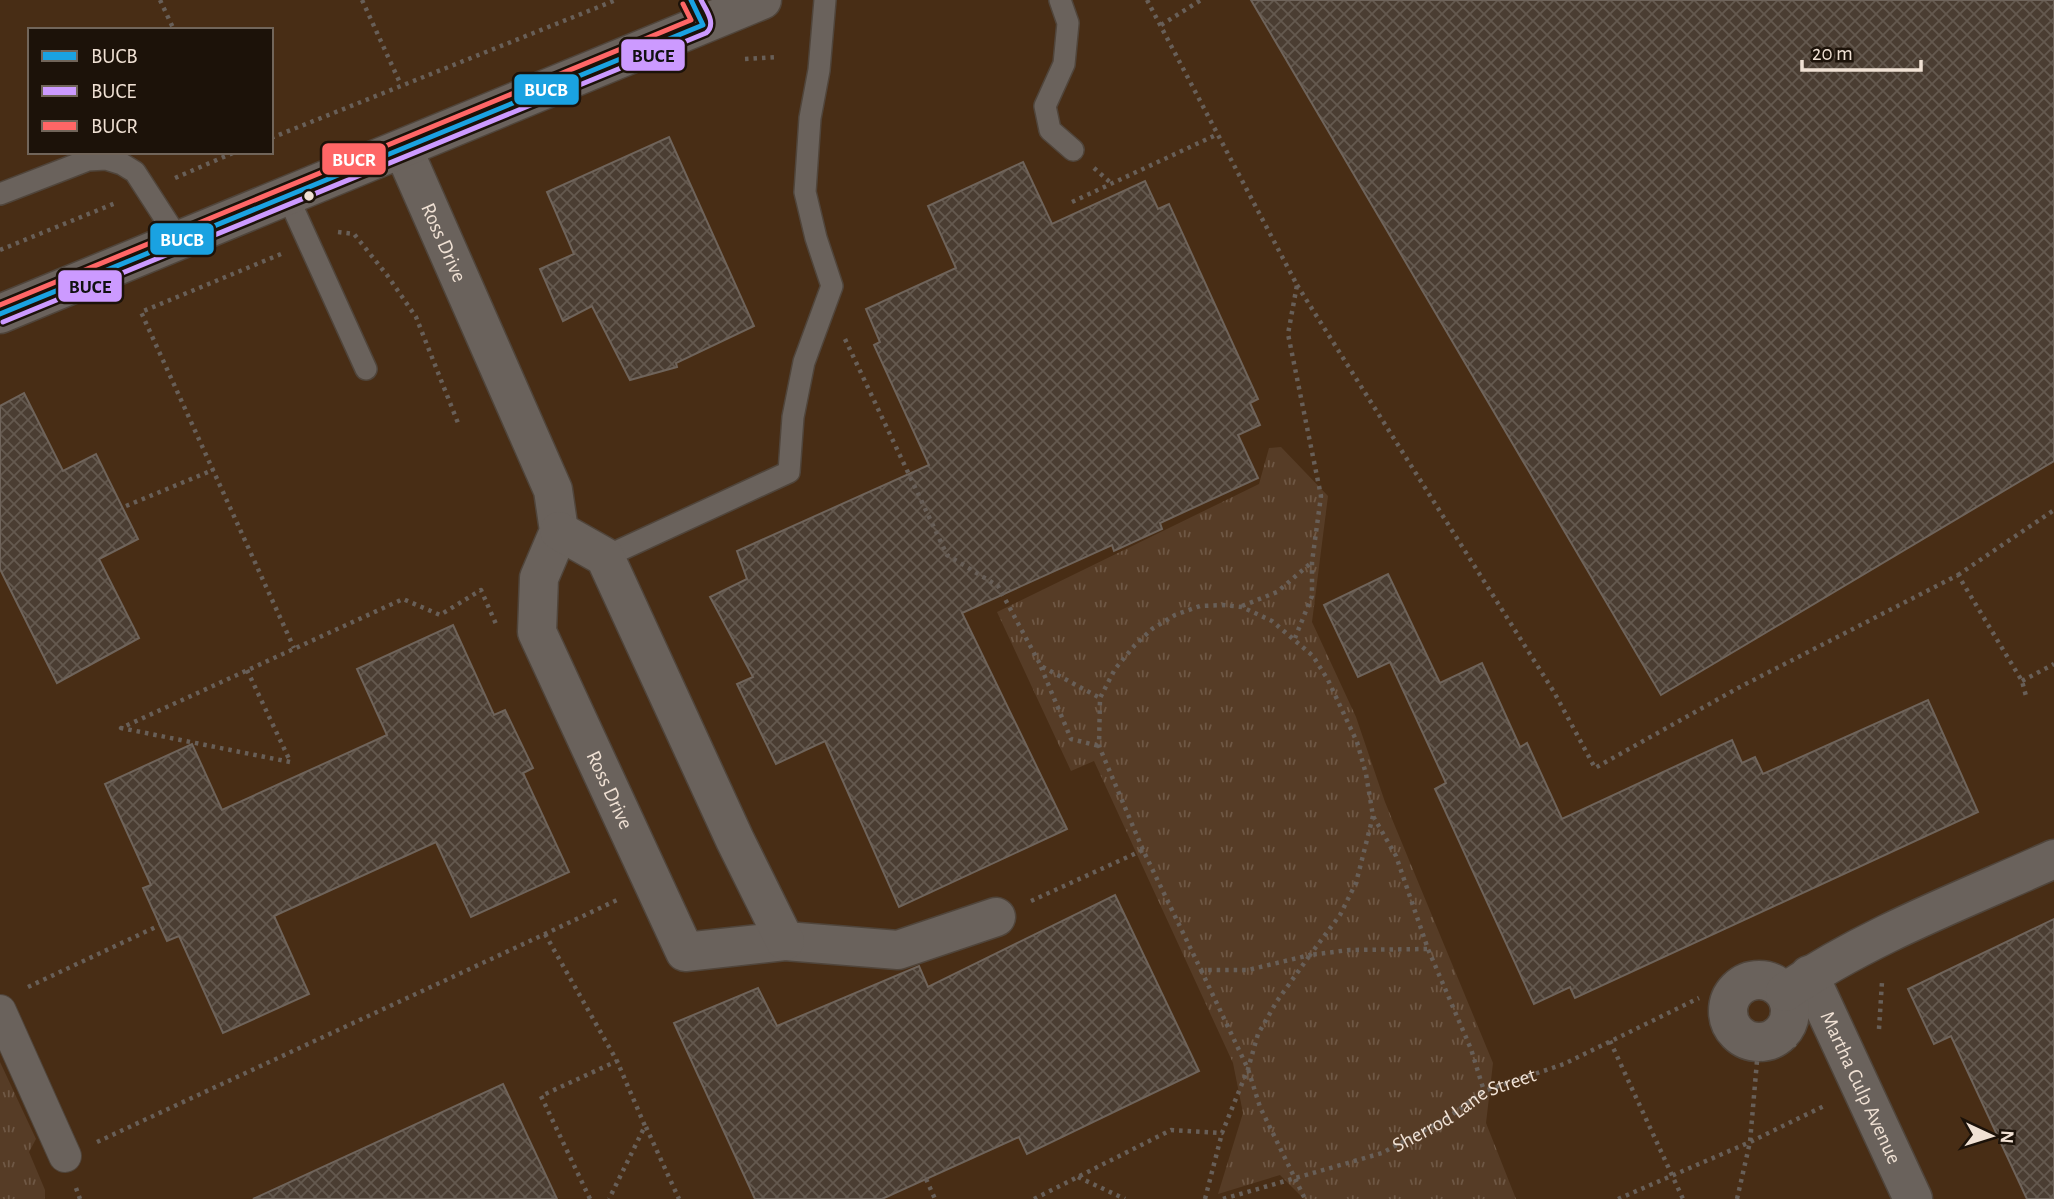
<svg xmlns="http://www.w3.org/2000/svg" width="2054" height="1199" font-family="'Alegreya Sans',sans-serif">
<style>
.built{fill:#482d15;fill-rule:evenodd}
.grass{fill:url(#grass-tufts)}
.building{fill:url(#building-cross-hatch);stroke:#6f645b;stroke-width:2}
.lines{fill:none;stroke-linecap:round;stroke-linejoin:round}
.service-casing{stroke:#50453b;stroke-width:24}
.pedestrian-casing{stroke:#50453b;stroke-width:34}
.minor-casing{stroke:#50453b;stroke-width:41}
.path{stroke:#685f58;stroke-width:4.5;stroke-dasharray:3.5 5;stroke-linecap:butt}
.service{stroke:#6a625c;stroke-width:21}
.pedestrian{stroke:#6a625c;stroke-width:32}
.minor{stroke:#6a625c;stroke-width:38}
.bus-1-casing{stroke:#1c1209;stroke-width:10}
.bus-2-casing{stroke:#1c1209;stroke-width:10}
.bus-3-casing{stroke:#1c1209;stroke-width:10}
.bus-1{stroke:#1aa2e1;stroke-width:5}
.bus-2{stroke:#cc9aff;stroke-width:5}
.bus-3{stroke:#f66;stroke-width:5}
.bus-dot{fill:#f0e1d4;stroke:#1c1209;stroke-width:2.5}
.labels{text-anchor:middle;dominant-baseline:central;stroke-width:5;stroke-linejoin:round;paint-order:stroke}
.street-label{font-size:21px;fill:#f0e1d4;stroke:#1c1209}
.line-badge{stroke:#1c1209;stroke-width:2.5}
.badge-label{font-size:19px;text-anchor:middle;font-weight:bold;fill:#fff}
.pale-badge-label{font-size:19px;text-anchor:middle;font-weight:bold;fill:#111}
</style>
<defs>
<pattern id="grass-tufts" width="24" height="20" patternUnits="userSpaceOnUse" patternTransform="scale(1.75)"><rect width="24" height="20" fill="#563c26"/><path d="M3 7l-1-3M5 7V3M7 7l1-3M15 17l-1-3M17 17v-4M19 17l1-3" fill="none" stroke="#6f5845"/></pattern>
<pattern id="building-cross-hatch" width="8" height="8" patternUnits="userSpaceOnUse" patternTransform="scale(1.75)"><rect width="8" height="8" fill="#4a3d32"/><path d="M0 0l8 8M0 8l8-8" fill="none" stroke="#64594f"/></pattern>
</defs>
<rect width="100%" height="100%" fill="#33271c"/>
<path class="built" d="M0 0H2054V1199H0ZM30 30H271V152H30Z"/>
<g class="grass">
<polygon points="1281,447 1328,496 1312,622 1356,717 1385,802 1493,1063 1486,1123 1516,1199 1304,1199 1280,1175 1218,1194 1243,1113 1233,1063 1094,761 1071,771 997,612 1259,484 1269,448"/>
<polygon points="0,1062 36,1139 29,1152 45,1190 45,1199 0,1199"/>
</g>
<g class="building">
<polygon points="1251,0 2054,0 2054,461 1661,695"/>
<polygon points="669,137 754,326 676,363 677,367 630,380 592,306 563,321 540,269 574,254 547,192"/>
<polygon points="1023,162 1052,224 1145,181 1158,209 1169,204 1258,399 1250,403 1260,425 1238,435 1258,478 1160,523 1162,529 1114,551 1112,545 962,613 1067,829 899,907 825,741 776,764 737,684 753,677 710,597 747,579 737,551 929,465 874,345 880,342 866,309 956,268 928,206"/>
<polygon points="24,393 63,471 96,454 138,539 99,559 139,638 57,683 0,569 0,406"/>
<polygon points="1388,574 1440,683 1482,663 1520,747 1527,743 1562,819 1732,740 1742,763 1755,757 1763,774 1928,700 1978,812 1575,998 1570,987 1534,1004 1435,789 1446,783 1390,662 1358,677 1324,605"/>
<polygon points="453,625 494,715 505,710 533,768 523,773 569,872 471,917 436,842 274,916 309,994 223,1033 179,936 167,941 143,888 151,885 105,784 192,744 222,810 387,735 357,669"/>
<polygon points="1115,895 1199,1071 1027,1154 1019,1137 882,1199 755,1199 674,1023 758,988 777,1026 919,966 928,987"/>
<polygon points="2054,919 2054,1199 2027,1199 1951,1036 1934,1044 1908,989"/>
<polygon points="503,1084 557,1199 253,1199"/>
</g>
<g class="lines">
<defs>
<g id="service">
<polyline points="1060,0 1068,23 1064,64 1045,106 1050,130 1073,150"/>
<polyline points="0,194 88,160 106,159 122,164 135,172 179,240"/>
<polyline points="287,195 366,369"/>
<polyline points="605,557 789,472 793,417 804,362 832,286 816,238 805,192 810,118 819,70 825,0"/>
</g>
<polyline id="pedestrian" points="0,1011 65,1156"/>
<g id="minor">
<path id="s2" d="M403 149 553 490 559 531 539 578 537 632 685 952 785 941 898 950 996 917"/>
<polyline points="0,314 762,0"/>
<polyline points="559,531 605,557 735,840 785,941"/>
<path id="s3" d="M1809 975 1913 1199"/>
<circle cx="1759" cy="1011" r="31"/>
<path d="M1785 992C1867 936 1963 900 2054 859"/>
</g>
</defs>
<use href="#service" class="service-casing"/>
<use href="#pedestrian" class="pedestrian-casing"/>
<use href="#minor" class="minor-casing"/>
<g class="path">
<polyline points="160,0 174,30"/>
<polyline points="362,0 401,85"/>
<polyline points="1147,0 1297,285 1288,334 1321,496 1312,562 1312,596 1295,638"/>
<polyline points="1161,25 1201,0"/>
<polyline points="745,59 777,57"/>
<polyline points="271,138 616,0"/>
<polyline points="1094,168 1112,184"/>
<polyline points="175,178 235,152"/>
<polyline points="1072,202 1218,134"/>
<polyline points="338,232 354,234 387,275 416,317 458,423"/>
<polyline points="0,250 118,202"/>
<polyline points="281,254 141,312 294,648"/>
<polyline points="1297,285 1554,692 1595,768 1738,688 1958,575 2022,681 2026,696"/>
<polyline points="845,339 947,555 998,586 1041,666 1100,698"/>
<polyline points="126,506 213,470"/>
<polyline points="1958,575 2054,510"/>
<polyline points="1242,606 1277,592 1311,563"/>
<polyline points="1041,667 1071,739 1099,746"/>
<polyline points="247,670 290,761"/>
<polyline points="2022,681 2054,664"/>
<polyline points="290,762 121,728 403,599 440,615 481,590 496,624"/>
<polyline points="1373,816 1356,883 1340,915 1310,955 1248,970 1201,970 1143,850 1099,746 1100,698 1115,669 1135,645 1152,629 1175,615 1200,606 1223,605 1242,607 1272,621 1313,656 1328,680 1357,742 1366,774 1373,816 1396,856 1428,949 1471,1049 1484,1091"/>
<polyline points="1031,901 1143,850"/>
<polyline points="545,934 617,1061 645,1126 609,1199"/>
<polyline points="1201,970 1248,1069 1260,1107 1305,1199"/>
<polyline points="28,987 160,925"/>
<polyline points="1879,1029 1882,982"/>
<polyline points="1610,1041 1683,1199"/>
<polyline points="646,1127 679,1199"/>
<polyline points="97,1142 545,934 617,900 616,898"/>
<polyline points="1078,1177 1125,1199"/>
<polyline points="926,1179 935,1199"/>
<polyline points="76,1188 80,1199"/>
<polyline points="590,1199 541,1096 617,1061"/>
<polyline points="1034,1199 1171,1130 1222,1133 1248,1069 1258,1034 1277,1001 1310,955 1349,950 1428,949"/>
<polyline points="1205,1199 1222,1133"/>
<path id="s1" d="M1223 1199 1382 1153 1449 1117 1484 1091 1564 1064 1699 998"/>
<polyline points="1618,1199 1750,1142 1826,1105"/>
<polyline points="1737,1199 1750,1142 1757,1061 1798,1043"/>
</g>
<use href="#service" class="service"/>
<use href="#pedestrian" class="pedestrian"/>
<use href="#minor" class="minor"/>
<defs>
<polyline id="bus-1" points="0,314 703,25 691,0"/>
<path id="bus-2" d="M3 322 706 33C717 24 706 10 701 0"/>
<polyline id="bus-3" points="0,305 691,20 683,4"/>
</defs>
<use href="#bus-1" class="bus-1-casing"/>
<use href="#bus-2" class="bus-2-casing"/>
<use href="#bus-3" class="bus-3-casing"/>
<use href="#bus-1" class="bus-1"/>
<use href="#bus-2" class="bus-2"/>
<use href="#bus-3" class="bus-3"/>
</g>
<circle class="bus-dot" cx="309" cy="196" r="6"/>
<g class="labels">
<g class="street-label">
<text stroke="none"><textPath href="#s2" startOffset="102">Ross Drive</textPath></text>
<text stroke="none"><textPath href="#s2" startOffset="693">Ross Drive</textPath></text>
<text stroke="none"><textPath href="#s3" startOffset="124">Martha Culp Avenue</textPath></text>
<text stroke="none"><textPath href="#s1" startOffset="259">Sherrod Lane Street</textPath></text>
</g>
</g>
<g class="line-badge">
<rect x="620" y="38" width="66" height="34" rx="7" fill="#cc9aff"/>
<rect x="513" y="73" width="67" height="33" rx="7" fill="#1aa2e1"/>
<rect x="321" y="142" width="66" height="34" rx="7" fill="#f66"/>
<rect x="149" y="222" width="66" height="34" rx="7" fill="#1aa2e1"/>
<rect x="57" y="269" width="66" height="34" rx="7" fill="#cc9aff"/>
</g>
<g class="badge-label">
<text x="546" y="96">BUCB</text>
<text x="354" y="166">BUCR</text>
<text x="182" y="246">BUCB</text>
</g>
<g class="pale-badge-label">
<text x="653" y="62">BUCE</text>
<text x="90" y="293">BUCE</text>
</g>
<rect x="28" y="28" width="245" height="126" fill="#1c1209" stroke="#71655a" stroke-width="2"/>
<rect x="42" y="51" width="35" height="10" fill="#1aa2e1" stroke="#71655a" stroke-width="2"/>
<text x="91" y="63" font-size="21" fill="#f0e1d4">BUCB</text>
<rect x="42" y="86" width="35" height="10" fill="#cc9aff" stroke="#71655a" stroke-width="2"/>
<text x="91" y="98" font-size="21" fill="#f0e1d4">BUCE</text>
<rect x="42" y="121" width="35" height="10" fill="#ff6666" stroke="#71655a" stroke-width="2"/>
<text x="91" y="133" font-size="21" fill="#f0e1d4">BUCR</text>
<g transform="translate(1991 1136) rotate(94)" stroke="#1c1209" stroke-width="5" paint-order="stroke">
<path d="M0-5L12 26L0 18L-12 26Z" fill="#f0e1d4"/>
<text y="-10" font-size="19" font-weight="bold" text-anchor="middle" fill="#f0e1d4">N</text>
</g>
<path d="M1802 60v10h119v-10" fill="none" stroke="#f0e1d4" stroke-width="3.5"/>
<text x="1812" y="60" font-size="21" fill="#f0e1d4" stroke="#1c1209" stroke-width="5" paint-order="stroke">20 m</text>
</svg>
